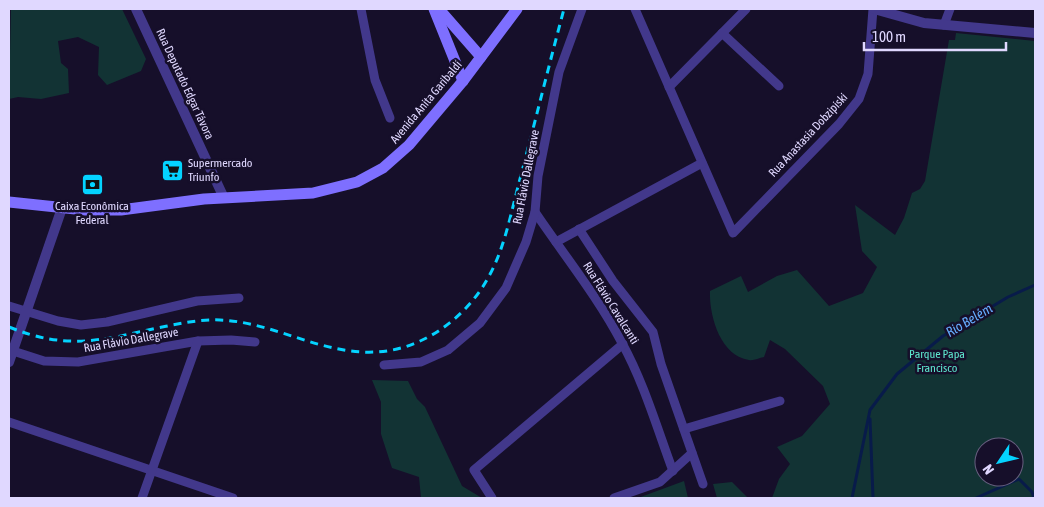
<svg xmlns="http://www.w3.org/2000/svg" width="1044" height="507" font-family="'Asap Condensed',sans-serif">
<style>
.green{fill:#123334;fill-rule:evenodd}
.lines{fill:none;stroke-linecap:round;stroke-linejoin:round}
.stream{stroke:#081b4a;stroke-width:3}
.minor{stroke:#42388b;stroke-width:9}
.tertiary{stroke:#42388b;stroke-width:10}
.secondary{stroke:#7e6fff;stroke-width:11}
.rail{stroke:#04d3ff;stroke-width:3;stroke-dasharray:8 6;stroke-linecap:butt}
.labels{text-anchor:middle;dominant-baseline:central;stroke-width:5;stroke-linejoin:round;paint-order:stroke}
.street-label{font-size:12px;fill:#e0d8ff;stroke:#160f2a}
.poi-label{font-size:12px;fill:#e0d8ff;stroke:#160f2a;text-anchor:start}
.park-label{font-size:12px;fill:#5ee6ce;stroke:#160f2a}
.water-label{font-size:14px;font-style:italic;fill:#66adff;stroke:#160f2a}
</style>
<rect width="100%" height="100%" fill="#160f2a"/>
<g class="green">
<polygon points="11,9 122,9 146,59 141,71 107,85 98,75 99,47 78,37 58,41 61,63 68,69 69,93 41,99 18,97 9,99"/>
<path d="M956 33 1035 41V498H772L779 479 790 464 777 447 802 436 830 404 823 386 785 349 770 340 764 357C759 358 753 361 749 360 720 356 709 315 710 291L741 276 748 292 777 276 797 270 829 306 863 293 877 267 862 251 855 205 895 235 904 218 912 193 920 189 925 181 949 40H955ZM984 447H1014V477H984Z"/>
<polygon points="372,380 408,381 417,399 425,407 462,486 482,498 421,498 419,477 392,468 381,434 381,402"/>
<polygon points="684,481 688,498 638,498"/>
<polygon points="732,482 748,498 717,498 713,484"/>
</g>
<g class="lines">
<g class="stream">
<polyline points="870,419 873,498"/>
<polyline points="852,498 870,410 897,374 943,336 1008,297 1035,285"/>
<polyline points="976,498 1019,479 1032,492 1034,498"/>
</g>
<g class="minor">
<polyline points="361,9 375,80 390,118"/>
<polyline points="635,9 733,233 839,124 859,99 868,74 873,9"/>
<polyline points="944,25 950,9"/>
<polyline points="722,33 779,86"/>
<polyline points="669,87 746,9"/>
<path d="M535 212C564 255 598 297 622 343 644 383 657 428 673 471"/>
<polyline points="579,229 613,281 653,332 661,364 703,484"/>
<polyline points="556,242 702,163"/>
<polyline points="9,306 58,321 81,325 107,322 197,301 239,298"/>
<polyline points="13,351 44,361 78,362 198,341 231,340 255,342"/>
<polyline points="384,365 421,362 448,350 480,323 506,288 526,242 535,212 538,176 559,72 582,9"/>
<polyline points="9,422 233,498"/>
<polyline points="684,429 780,401"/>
<polyline points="142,498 198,341"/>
<polyline points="492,498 474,470 623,344"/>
<polyline points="614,498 660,482 692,453"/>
</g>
<g class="tertiary">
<polyline points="136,9 224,198"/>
<polyline points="874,9 924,23 1035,33"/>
<polyline points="9,362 62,208"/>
</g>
<g class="secondary">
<polyline points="434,9 463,81"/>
<polyline points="439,9 481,57"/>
<polyline points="9,202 85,210 121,210 204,199 313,193 357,182 383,168 409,145 463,81 517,9"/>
</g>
<path class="rail" d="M9 327C65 350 100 341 157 328 178 324 199 319 220 320 274 322 321 355 376 352 422 350 466 318 488 278 505 248 511 212 520 179 535 122 549 65 564 9"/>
</g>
<defs>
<symbol id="supermarket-square" viewBox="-11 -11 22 22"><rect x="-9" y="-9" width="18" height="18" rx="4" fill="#04d3ff" stroke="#160f2a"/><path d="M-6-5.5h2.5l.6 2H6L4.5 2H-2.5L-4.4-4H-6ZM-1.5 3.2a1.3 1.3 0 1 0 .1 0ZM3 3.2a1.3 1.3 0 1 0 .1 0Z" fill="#111"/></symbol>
<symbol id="bank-square" viewBox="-11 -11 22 22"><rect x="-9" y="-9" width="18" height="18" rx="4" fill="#04d3ff" stroke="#160f2a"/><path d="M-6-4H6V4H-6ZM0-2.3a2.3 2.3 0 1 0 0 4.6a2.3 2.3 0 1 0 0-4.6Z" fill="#111"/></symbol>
</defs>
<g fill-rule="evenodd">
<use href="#supermarket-square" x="160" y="158" width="25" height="25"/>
<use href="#bank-square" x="80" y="172" width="25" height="25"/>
</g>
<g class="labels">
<g class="street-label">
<text transform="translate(185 84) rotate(65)">Rua Deputado Edgar Távora</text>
<text transform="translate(426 102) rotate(-50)">Avenida Anita Garibaldi</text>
<text transform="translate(808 135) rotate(-47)">Rua Anastasia Dobzipiski</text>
<text transform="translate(526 177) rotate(-79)">Rua Flávio Dallegrave</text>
<text transform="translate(611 303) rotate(58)">Rua Flávio Cavalcanti</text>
<text transform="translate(131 340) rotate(-10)">Rua Flávio Dallegrave</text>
</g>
<g class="poi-label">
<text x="188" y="163">Supermercado<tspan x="188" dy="14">Triunfo</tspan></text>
<text x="92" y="206" text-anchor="middle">Caixa Econômica<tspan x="92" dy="14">Federal</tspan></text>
</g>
<g class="park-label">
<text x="937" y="354">Parque Papa<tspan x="937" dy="14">Francisco</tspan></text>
</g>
<g class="water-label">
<text transform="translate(969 320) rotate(-31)">Rio Belém</text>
</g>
</g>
<rect width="1044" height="507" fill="none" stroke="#e0d8ff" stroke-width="20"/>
<g transform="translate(999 462) rotate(235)"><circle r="24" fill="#160f2a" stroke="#675f7f"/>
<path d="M0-4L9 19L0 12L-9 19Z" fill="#04d3ff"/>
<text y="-8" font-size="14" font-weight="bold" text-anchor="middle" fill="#e0d8ff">N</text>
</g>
<path d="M864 42v8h142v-8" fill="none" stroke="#e0d8ff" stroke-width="2.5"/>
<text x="872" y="42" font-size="15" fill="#e0d8ff" stroke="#160f2a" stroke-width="4" paint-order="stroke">100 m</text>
</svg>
